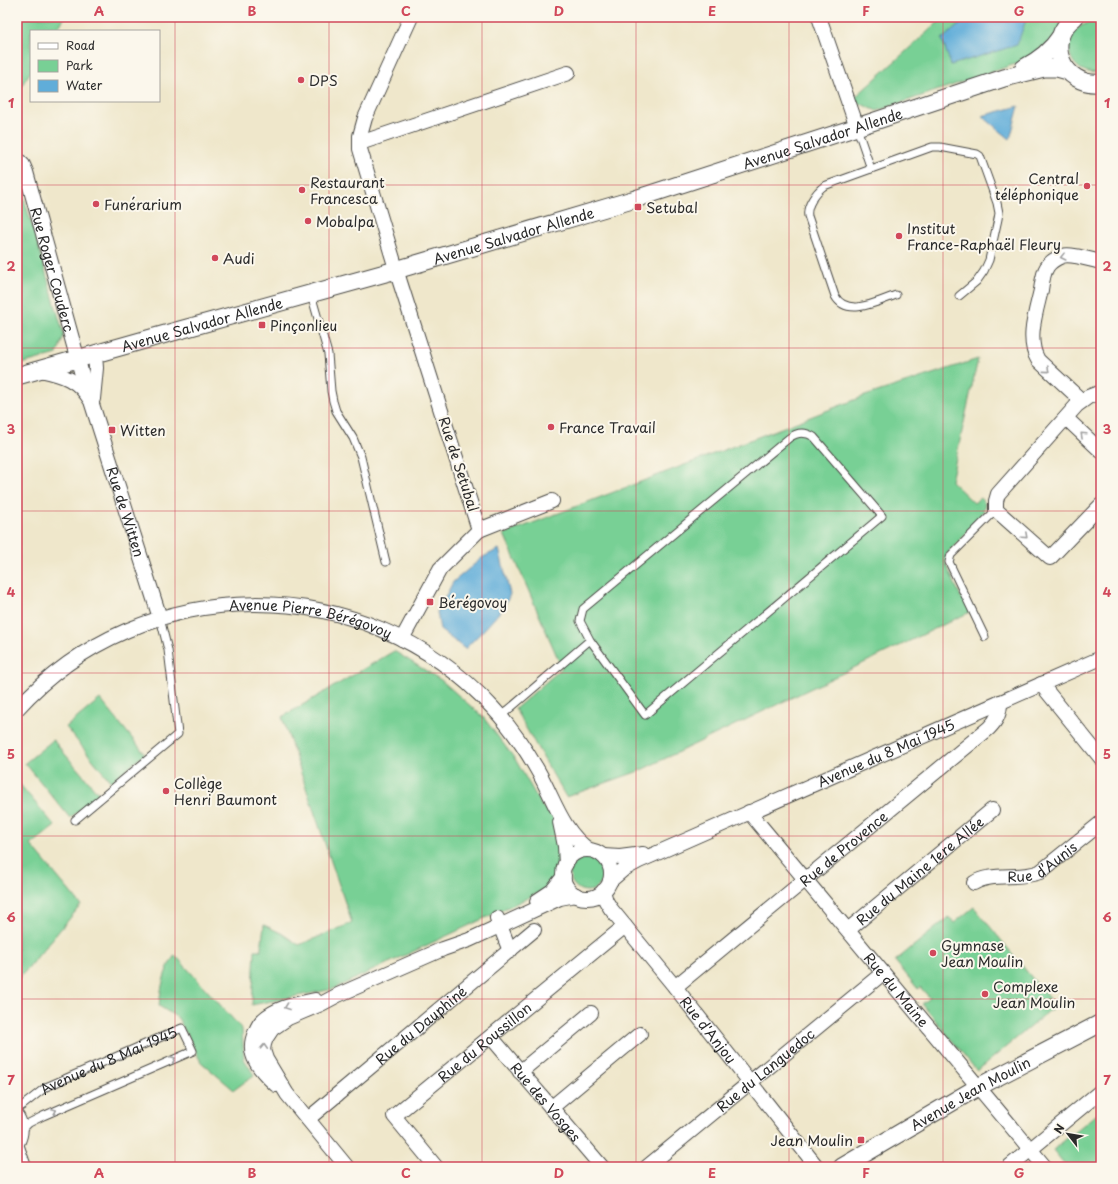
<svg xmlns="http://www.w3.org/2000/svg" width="1118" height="1184" font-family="'Playpen Sans',sans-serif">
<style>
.green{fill:#78d095;stroke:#527e60}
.water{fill:#60add9;stroke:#466c82}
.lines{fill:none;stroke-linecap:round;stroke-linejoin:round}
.service-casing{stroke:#484743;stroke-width:9}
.minor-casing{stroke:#484743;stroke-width:16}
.tertiary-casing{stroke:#484743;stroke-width:19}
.service{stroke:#fff;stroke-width:7}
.minor{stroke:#fff;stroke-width:14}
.tertiary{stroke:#fff;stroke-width:17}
.oneway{stroke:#a0a0a0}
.grid{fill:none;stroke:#d1495b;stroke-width:1;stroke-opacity:0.55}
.poi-dot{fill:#d1495b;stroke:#fbf7ec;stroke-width:1.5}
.labels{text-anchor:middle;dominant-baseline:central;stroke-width:4;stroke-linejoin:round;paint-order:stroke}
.poi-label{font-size:14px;fill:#2b2b2b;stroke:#fbf7ec;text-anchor:start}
.street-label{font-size:14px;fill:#2b2b2b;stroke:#fbf7ec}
.neatline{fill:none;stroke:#d1495b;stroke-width:1.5}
.grid-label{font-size:13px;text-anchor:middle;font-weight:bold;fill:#d1495b}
</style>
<rect width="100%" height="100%" fill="#fbf7ec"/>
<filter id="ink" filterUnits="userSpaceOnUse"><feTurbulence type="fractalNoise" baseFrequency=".025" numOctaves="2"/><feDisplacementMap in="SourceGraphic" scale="8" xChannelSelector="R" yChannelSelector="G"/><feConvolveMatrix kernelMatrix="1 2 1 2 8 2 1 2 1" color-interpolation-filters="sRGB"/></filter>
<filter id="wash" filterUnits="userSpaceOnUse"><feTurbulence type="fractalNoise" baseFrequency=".012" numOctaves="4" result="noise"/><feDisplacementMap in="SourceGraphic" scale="16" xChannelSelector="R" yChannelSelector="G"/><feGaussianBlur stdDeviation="0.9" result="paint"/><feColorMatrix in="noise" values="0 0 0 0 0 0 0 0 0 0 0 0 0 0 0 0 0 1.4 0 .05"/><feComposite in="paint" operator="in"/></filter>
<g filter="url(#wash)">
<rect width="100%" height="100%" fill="#efe7cb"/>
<g class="green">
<polygon points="17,17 65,17 56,31 31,31 31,71 17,93"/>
<polygon points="946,17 1066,17 1053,41 1024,61 877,111 852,100 935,25"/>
<path d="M1094 22 1101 23V72C1064 79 1056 26 1094 22Z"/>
<polygon points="17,174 64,335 57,354 17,365"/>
<polygon points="978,359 951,481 974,503 980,498 985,503 983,512 978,520 947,554 945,562 961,597 974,610 639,771 566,797 515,709 562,668 504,534 865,396"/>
<polygon points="394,651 441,680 483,717 515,759 542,806 554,817 559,857 556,875 547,889 333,989 252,1005 255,950 261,950 264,925 281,933 299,945 352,923 282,717"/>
<polygon points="100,699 145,754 111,782 66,727"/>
<polygon points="53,740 99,794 70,818 25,763"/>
<polygon points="17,781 55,826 31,845 81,905 17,981"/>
<circle cx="587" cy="874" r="17"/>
<polygon points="974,907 1055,1006 977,1071 922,1004 930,998 920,987 918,989 895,961 949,917 954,923"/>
<path d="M175 955 242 1029 244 1059 254 1075 234 1090 201 1062 178 1018 159 1006C161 987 164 970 175 955Z"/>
<polygon points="1101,1110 1101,1167 1067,1167 1053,1150"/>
</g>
<g class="water">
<polygon points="969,17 1027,17 1017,45 951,65 942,39"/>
<polygon points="1019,106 1010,139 982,116"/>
<path d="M499 549 510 594C504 612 478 635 465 649L440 630 437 612 453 582 483 557Z"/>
</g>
</g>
<g filter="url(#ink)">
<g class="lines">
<defs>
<g id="service">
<polyline points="857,128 871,169"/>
<polyline points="311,294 328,354 331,391 333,401 336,411 353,438 361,457 386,562"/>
<path d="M896 295C879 301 847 318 835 296L808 216C806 206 816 192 824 186L932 147H940L977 154 980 156 997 203 999 213 998 219 989 260 984 271 977 281 959 296"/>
<polyline points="985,637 949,562 951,555 996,510"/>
<path d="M501 716 590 640 645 715 882 516 814 437C805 431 797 432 789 438L583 609 580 621 590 640"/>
<polyline points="75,820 178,734 168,650 160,618"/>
<path id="s1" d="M17 1108 22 1106 46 1087 182 1028 193 1051 43 1116 29 1123 21 1131"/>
</g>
<g id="minor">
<polyline points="819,17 857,127"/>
<polyline points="360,143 568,73"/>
<path id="s2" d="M17 159 23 165 26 172 87 393"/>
<path id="s3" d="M40 370C63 375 78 379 91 401L160 618"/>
<polyline points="1101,392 1088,397 1077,405 998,494 996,501 996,510 1050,558 1101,505"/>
<polyline points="93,399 96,368 95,354"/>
<path d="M1082 401 1038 360C1026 340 1036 312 1041 290 1042 283 1043 273 1047 267 1050 262 1057 258 1062 256 1071 253 1091 260 1101 262"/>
<polyline points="1066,418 1101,451"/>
<polyline points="479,530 552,501"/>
<polyline points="402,639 440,569 479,530 400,282 360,149 360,136 365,118 411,17"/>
<polyline points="1041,684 1101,758"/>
<path id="s4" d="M17 709C143 570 365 569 492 707 510 726 525 748 538 771 554 799 562 831 589 850"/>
<path id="s5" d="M749 812 1045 1167"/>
<polyline points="560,822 565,846 566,864"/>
<circle cx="587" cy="874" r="24"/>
<polyline points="603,856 620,857 643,854"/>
<path id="s6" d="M610 881 624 869 639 861 1101 658"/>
<path id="s7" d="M974 883C990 872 1021 880 1040 872L1101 823"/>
<path id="s8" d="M603 891 606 901 611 909 675 987 817 1167"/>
<polyline points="537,901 552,891 564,876"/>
<polyline points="497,918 510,951"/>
<path id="s9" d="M848 930 992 810"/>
<path id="s10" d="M675 987 989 728C997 720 1000 713 1000 702"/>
<path id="s11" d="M491 1037 602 1167"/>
<polyline points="520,1072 591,1013"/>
<path d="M276 1085C261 1071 245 1055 255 1033 257 1028 259 1023 263 1020 277 1007 297 1004 315 1000"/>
<polyline points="551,1108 640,1034"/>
<path d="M17 1117C22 1126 22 1134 17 1143"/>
<path id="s12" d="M308 1119 534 930"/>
<polyline points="17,1147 24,1167"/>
<polyline points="347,1167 287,1094 266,1059 263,1050 264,1044 266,1038 272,1029 288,1018 321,1004 338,995 443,949 469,940 560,898 576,895"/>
<path id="s13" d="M436 1167 394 1116 625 926"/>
<path id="s14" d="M647 1167 883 973"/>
<polyline points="1009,1167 1101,1091"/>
</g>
<g id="tertiary">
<path d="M1075 17C1043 40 1062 87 1101 83"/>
<path d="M1024 68C1039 60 1051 51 1060 37"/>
<path id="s15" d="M17 376 162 335 396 270 632 200 857 127 1004 78 1044 68H1057L1068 71"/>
<path id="s16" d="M842 1167 978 1087 1101 1023"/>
</g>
</defs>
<use href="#service" class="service-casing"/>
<use href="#minor" class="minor-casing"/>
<use href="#tertiary" class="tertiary-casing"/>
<use href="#service" class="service"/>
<use href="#minor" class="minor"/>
<use href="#tertiary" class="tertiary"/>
</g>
<defs><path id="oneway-chevron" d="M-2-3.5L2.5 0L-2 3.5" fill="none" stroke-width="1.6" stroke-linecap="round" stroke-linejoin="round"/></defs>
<g class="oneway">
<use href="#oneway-chevron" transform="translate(1063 257) rotate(166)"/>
<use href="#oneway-chevron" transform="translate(1047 370) rotate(41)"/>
<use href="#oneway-chevron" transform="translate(1083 435) rotate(-137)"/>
<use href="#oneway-chevron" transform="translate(1025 536) rotate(42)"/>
<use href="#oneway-chevron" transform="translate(287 1007) rotate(160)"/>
<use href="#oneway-chevron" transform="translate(264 1047) rotate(-87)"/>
<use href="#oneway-chevron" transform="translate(173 1059) rotate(-23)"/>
<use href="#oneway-chevron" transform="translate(54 1111) rotate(-23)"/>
</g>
</g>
<path class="grid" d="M175 17V1167M329 17V1167M482 17V1167M636 17V1167M789 17V1167M943 17V1167M17 185H1101M17 348H1101M17 511H1101M17 673H1101M17 836H1101M17 999H1101"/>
<g class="poi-dot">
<circle cx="301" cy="80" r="4"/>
<circle cx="1087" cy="186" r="4"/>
<circle cx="302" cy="190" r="4"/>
<circle cx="96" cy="204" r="4"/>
<rect x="634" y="203" width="8" height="8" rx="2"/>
<circle cx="308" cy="221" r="4"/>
<circle cx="899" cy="236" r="4"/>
<circle cx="215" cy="258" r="4"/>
<rect x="258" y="321" width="8" height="8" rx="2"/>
<circle cx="551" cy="427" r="4"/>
<rect x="108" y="426" width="8" height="8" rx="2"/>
<rect x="426" y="598" width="8" height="8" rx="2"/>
<circle cx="166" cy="791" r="4"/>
<circle cx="933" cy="953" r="4"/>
<circle cx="985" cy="994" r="4"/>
<rect x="857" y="1136" width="8" height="8" rx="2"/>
</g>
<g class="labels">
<g class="poi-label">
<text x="309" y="80">DPS</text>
<text x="1079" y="178" text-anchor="end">Central<tspan x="1079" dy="16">téléphonique</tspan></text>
<text x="310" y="182">Restaurant<tspan x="310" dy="16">Francesca</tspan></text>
<text x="104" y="204">Funérarium</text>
<text x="646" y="207">Setubal</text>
<text x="316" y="221">Mobalpa</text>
<text x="907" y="228">Institut<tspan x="907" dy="16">France-Raphaël Fleury</tspan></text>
<text x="223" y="258">Audi</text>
<text x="270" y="325">Pinçonlieu</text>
<text x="559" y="427">France Travail</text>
<text x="120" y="430">Witten</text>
<text x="438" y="602">Bérégovoy</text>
<text x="174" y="783">Collège<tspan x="174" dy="16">Henri Baumont</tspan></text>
<text x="941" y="945">Gymnase<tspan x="941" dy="16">Jean Moulin</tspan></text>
<text x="993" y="986">Complexe<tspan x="993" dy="16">Jean Moulin</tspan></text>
<text x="853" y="1140" text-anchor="end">Jean Moulin</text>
</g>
<g class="street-label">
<text stroke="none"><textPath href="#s15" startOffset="840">Avenue Salvador Allende</textPath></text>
<text stroke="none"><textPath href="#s15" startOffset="516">Avenue Salvador Allende</textPath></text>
<text stroke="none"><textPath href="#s2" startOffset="117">Rue Roger Couderc</textPath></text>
<text stroke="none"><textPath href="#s15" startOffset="192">Avenue Salvador Allende</textPath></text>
<text transform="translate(459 464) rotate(72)">Rue de Setubal</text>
<text stroke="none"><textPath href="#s3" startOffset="178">Rue de Witten</textPath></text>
<text stroke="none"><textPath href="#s4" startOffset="325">Avenue Pierre Bérégovoy</textPath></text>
<text stroke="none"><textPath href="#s6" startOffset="305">Avenue du 8 Mai 1945</textPath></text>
<text stroke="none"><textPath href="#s10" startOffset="218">Rue de Provence</textPath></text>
<text stroke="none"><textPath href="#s7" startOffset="73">Rue d’Aunis</textPath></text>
<text stroke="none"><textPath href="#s9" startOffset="93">Rue du Maine 1ere Allée</textPath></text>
<text stroke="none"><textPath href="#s5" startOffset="231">Rue du Maine</textPath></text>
<text stroke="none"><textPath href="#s12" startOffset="147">Rue du Dauphiné</textPath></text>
<text stroke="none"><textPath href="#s8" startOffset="175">Rue d'Anjou</textPath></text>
<text stroke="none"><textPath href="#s13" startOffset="183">Rue du Roussillon</textPath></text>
<text stroke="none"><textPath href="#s1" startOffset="104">Avenue du 8 Mai 1945</textPath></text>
<text stroke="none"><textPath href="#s14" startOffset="153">Rue du Languedoc</textPath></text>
<text stroke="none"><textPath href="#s16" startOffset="148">Avenue Jean Moulin</textPath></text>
<text stroke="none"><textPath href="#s11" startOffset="85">Rue des Vosges</textPath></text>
</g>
</g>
<rect width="1118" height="1184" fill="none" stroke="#fbf7ec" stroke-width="44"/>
<rect x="30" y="30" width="130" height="72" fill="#fbf7ec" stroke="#a8a59f"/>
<rect x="38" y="43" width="20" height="6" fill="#ffffff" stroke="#a8a59f"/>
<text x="66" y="50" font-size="12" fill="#2b2b2b">Road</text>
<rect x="38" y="60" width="20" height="12" fill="#78d095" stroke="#a8a59f"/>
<text x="66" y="70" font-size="12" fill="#2b2b2b">Park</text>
<rect x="38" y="80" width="20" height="12" fill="#60add9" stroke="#a8a59f"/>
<text x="66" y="90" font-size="12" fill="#2b2b2b">Water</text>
<g transform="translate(1068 1134) rotate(301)" stroke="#fbf7ec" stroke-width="3" paint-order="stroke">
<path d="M0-3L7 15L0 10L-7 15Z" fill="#2b2b2b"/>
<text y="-6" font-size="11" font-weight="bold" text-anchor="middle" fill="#2b2b2b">N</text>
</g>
<rect x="22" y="22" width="1074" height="1140" class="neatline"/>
<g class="grid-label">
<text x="99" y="16">A</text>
<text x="252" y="16">B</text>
<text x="406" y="16">C</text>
<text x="559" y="16">D</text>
<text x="712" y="16">E</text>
<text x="866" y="16">F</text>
<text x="1019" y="16">G</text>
<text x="11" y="108">1</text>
<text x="1107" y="108">1</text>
<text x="11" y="271">2</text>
<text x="1107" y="271">2</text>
<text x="11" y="434">3</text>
<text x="1107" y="434">3</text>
<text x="11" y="597">4</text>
<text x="1107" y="597">4</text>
<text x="11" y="759">5</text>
<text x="1107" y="759">5</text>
<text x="11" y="922">6</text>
<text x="1107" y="922">6</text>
<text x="11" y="1085">7</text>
<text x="1107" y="1085">7</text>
<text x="99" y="1178">A</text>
<text x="252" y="1178">B</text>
<text x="406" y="1178">C</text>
<text x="559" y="1178">D</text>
<text x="712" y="1178">E</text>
<text x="866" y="1178">F</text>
<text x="1019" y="1178">G</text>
</g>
</svg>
